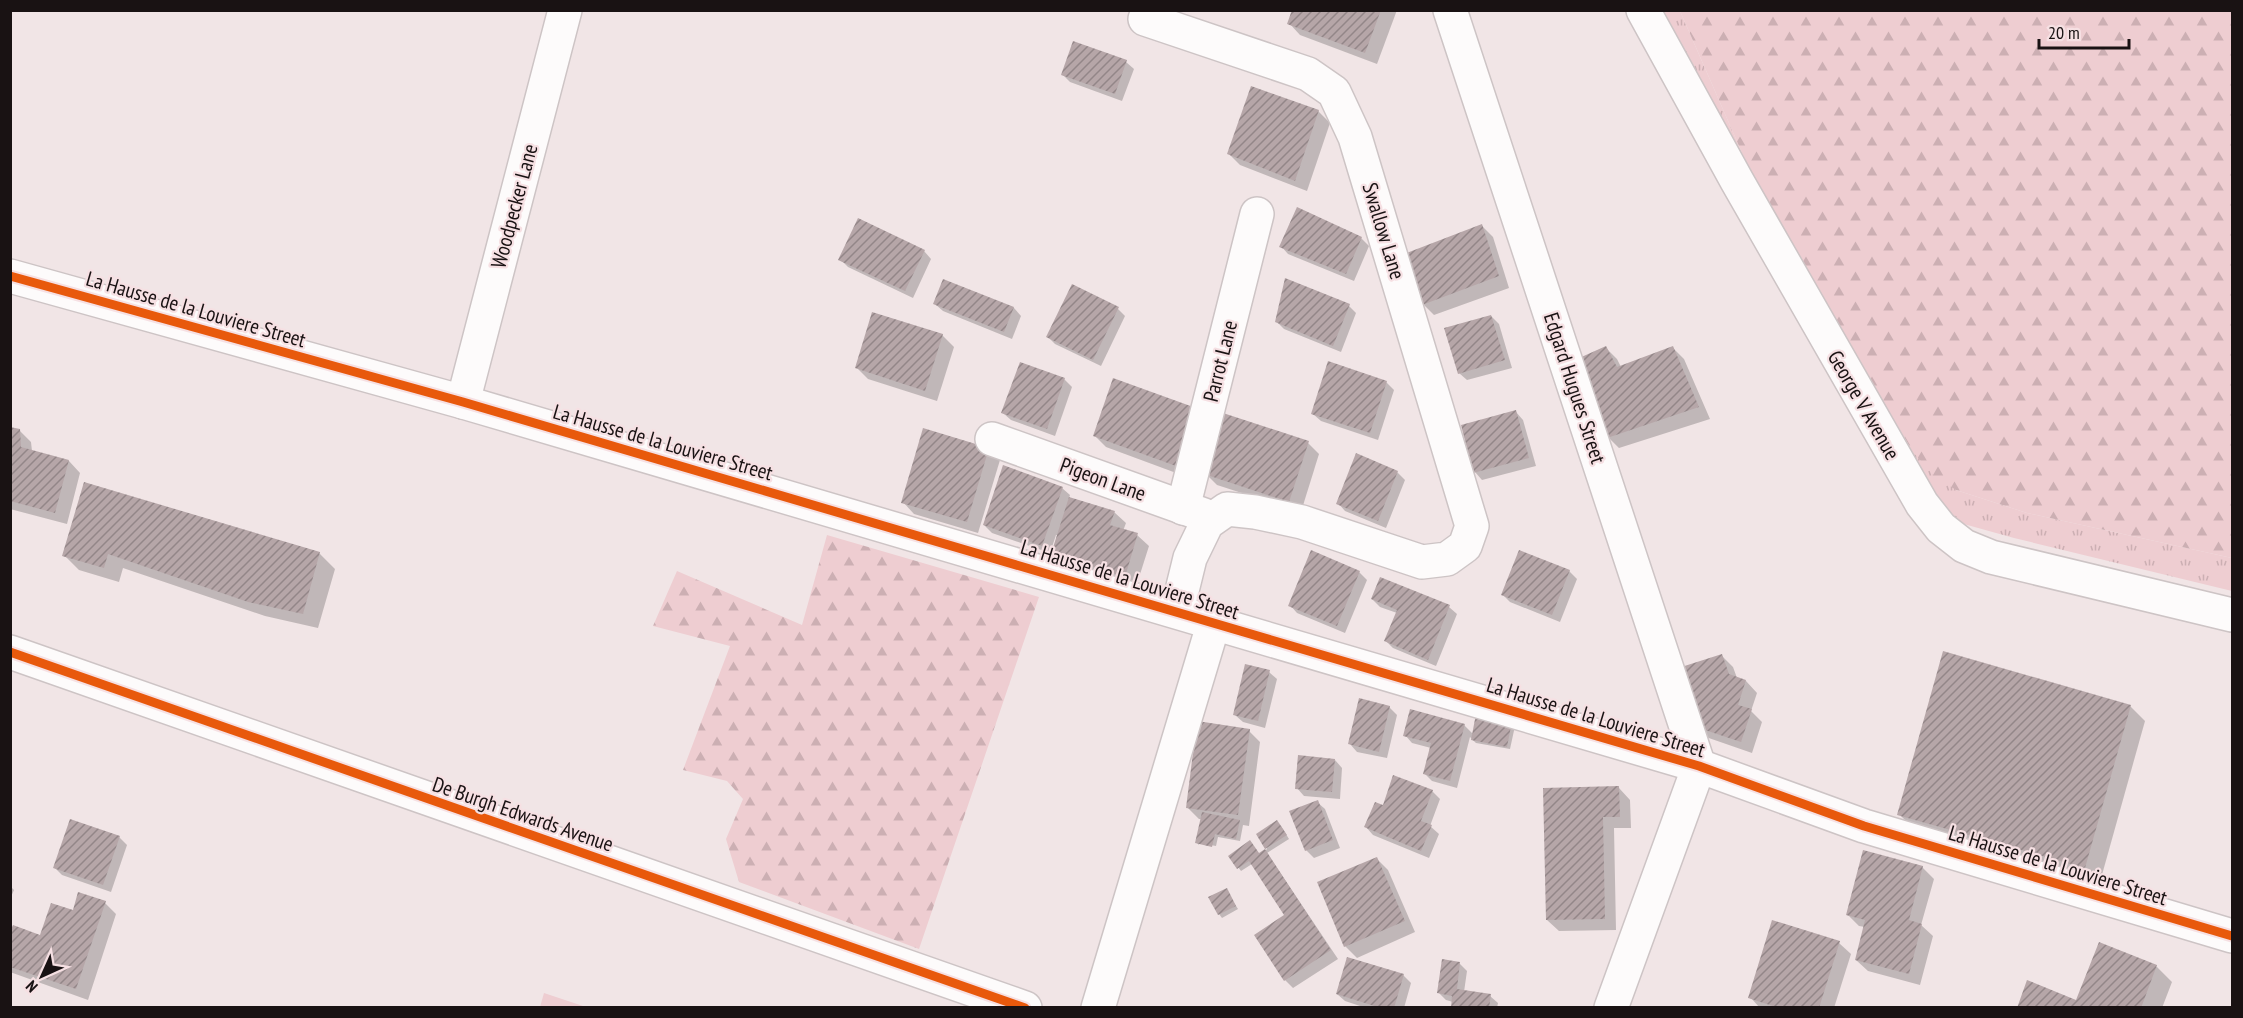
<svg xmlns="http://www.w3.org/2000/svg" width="2243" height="1018" font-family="'PT Sans Narrow',sans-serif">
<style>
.grass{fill:url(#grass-tufts)}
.forest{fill:url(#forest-firs)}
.pitch{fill:#eecdd1}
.shadow{fill:#0003}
.building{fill:url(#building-hatch)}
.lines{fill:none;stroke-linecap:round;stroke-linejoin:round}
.minor-casing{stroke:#cdc4c5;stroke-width:36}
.minor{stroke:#fdfbfb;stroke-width:33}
.cycleway-casing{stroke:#f6e0e3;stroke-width:13}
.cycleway{stroke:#e8590c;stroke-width:9}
.labels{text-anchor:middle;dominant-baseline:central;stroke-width:4.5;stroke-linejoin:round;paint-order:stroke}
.street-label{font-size:21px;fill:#191213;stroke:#f6e0e3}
</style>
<defs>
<pattern id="grass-tufts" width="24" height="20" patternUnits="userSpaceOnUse" patternTransform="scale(1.5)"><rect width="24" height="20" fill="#eecdd1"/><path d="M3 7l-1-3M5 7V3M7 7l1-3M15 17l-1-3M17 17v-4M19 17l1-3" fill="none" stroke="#ccafb3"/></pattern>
<pattern id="forest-firs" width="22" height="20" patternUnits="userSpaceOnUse" patternTransform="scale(1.5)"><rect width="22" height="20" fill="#eecdd1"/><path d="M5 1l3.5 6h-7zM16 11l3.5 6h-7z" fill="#ccafb3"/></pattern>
<pattern id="building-hatch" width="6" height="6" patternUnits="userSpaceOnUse" patternTransform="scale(1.5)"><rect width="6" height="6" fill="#b6a6a8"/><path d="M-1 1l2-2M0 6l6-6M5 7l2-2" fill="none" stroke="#938688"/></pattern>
</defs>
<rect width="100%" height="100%" fill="#f1e5e6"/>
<polygon class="grass" points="1630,11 1680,11 1753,178 1956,490 2027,513 2232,558 2232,591 2014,538 1935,516 1869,444"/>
<g class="forest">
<polygon points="1680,11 2232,11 2232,558 2027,513 1956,490 1934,476 1913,452 1753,178"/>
<polygon points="827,535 1039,597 919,949 739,882 726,839 743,799 727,781 683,770 730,646 653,626 677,571 802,625"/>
</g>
<polygon class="pitch" points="544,993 586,1007 540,1007"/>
<g class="shadow">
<polygon points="1294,10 1397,10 1377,64 1300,35 1289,23"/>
<polygon points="1126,62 1134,69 1122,101 1070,82 1062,74"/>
<polygon points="1318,111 1330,123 1307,191 1240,165 1229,154"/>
<polygon points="1482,226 1493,237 1509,288 1434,315 1423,304"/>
<polygon points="1361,238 1369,246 1354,281 1288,254 1281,246"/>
<polygon points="924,251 931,259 913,298 848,267 840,259"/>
<polygon points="944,281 1014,308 1021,316 1012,339 943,311 935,304"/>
<polygon points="1349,306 1356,313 1341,352 1284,329 1276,321"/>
<polygon points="1118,309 1125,316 1101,366 1055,344 1048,337"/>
<polygon points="1491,316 1499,324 1512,368 1467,380 1459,373"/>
<polygon points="942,335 954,347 937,401 868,379 857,368"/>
<polygon points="1606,348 1617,359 1621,367 1673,348 1684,359 1710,419 1619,448 1608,437"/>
<polygon points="1064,379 1072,387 1055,436 1011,420 1003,413"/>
<polygon points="1386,382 1394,390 1378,440 1321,421 1313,414"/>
<polygon points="1195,409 1187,477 1106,447 1094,435"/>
<polygon points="1516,412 1523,420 1536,466 1482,480 1475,472"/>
<polygon points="10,428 19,430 31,442 32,451 69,461 80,473 67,524 10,509"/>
<polygon points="1308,443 1319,454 1301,512 1217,485 1206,474"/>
<polygon points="988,449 1000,460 978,533 914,514 903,502"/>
<polygon points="1397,472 1405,480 1386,528 1345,511 1338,503"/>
<polygon points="85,484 320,554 335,569 318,628 265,616 123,568 119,582 79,570 64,555"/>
<polygon points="1062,488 1070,495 1069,498 1114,512 1126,523 1123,531 1137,535 1149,546 1136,587 1065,565 1053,554 1059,535 1056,535 1050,553 992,533 984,525"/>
<polygon points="1569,571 1577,579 1560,622 1510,602 1502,594"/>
<polygon points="1359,572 1367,580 1345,633 1297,613 1290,605"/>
<polygon points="1372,599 1449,607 1457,614 1436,666 1393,648 1386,641 1397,613 1380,607"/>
<polygon points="1722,656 1733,667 1737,678 1746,681 1757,693 1751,711 1762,722 1752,753 1703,736 1691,724"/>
<polygon points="1269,672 1277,679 1265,728 1243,722 1235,715"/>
<polygon points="2130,706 2145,721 2100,882 1914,829 1899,814"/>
<polygon points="1389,707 1397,715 1387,758 1357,752 1350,744"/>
<polygon points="1464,725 1474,735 1515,726 1510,749 1476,743 1470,737 1457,788 1432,781 1424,773 1431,748 1412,743 1405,735"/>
<polygon points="1249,731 1260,742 1249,826 1243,825 1240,841 1218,837 1216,846 1199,843 1199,845 1197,843 1202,819 1199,819 1187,807"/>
<polygon points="1335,760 1342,768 1340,799 1304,796 1297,788"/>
<polygon points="1619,788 1630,800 1631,828 1614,828 1616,930 1559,931 1547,920 1544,790"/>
<polygon points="1432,791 1440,799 1430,826 1439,834 1429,858 1373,835 1366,827 1384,807"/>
<polygon points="1317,802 1325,809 1340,848 1314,858 1306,850"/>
<polygon points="1281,826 1289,839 1267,853 1338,959 1293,988 1285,980 1286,915 1252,864 1241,871 1230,856 1260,855 1267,849 1258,834"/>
<polygon points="119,837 127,845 111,892 62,875 55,868"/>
<polygon points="1376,858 1388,870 1415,932 1357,958 1345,946"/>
<polygon points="1922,867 1934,879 1921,925 1933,936 1920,985 1868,971 1856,960 1865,927 1859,926 1847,914"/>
<polygon points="10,886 14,890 10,899"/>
<polygon points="1226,890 1238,909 1222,918 1219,914"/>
<polygon points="105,903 116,914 88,1000 10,972 10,936 41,937 73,911"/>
<polygon points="1839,943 1851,954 1834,1008 1760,1008 1750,997"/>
<polygon points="2099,944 2157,967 2172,982 2162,1008 2018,1008 2077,1002"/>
<polygon points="1459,963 1467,971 1464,992 1490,996 1498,1003 1497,1008 1452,1008 1453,1002 1446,1000 1439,993"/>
<polygon points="1403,975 1411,983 1404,1008 1366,1008 1345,1001 1337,994"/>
</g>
<g class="building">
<polygon points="1292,10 1381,10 1365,53 1287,24"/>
<polygon points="1073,41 1127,60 1115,94 1061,75"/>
<polygon points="1251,86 1319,110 1295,181 1227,154"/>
<polygon points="1297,207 1362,237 1346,274 1279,247"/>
<polygon points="858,218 925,250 905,291 838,260"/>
<polygon points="1482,224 1499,276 1422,305 1404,254"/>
<polygon points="1285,278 1350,304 1333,346 1275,322"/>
<polygon points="943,279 1014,307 1004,332 933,304"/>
<polygon points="1072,284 1119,307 1093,360 1046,337"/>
<polygon points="872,312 943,334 925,391 855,368"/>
<polygon points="1491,315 1505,360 1458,374 1444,328"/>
<polygon points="1606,346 1617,367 1673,346 1699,407 1607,438 1577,359"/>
<polygon points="1328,361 1387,381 1370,433 1311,414"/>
<polygon points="1020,362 1065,378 1047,429 1001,413"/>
<polygon points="1113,378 1196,408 1176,466 1093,436"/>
<polygon points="1516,410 1529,458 1473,473 1461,425"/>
<polygon points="1223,413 1309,441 1289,502 1204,474"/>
<polygon points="10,427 20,429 21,447 69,460 55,513 10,501"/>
<polygon points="923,428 989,448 967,522 901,503"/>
<polygon points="1356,453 1398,471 1378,521 1336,504"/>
<polygon points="1003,465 1063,487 1042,546 983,525"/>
<polygon points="84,482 320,552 303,614 248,602 108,554 104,568 62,556"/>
<polygon points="1069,497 1115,511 1110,525 1138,533 1125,577 1051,554"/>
<polygon points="1311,550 1360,571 1337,626 1288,606"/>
<polygon points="1519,550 1570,570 1552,615 1501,595"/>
<polygon points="1380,577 1450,605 1428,660 1384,641 1397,610 1371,599"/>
<polygon points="1943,651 2131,705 2085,868 1897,815"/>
<polygon points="1722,654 1729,674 1746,680 1738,705 1752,709 1741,742 1690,725 1672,670"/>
<polygon points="1245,664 1270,670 1258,721 1233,715"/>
<polygon points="1359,698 1390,706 1379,752 1348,744"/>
<polygon points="1410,709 1465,724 1450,781 1423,774 1431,743 1403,736"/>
<polygon points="1476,714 1512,721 1507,747 1471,740"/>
<polygon points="1197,721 1250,729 1238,815 1186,808"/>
<polygon points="1298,755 1335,759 1332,792 1295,789"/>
<polygon points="1393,775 1433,790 1421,821 1432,825 1421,851 1364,827 1375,802 1383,805"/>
<polygon points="1619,786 1620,817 1603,817 1605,919 1546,920 1543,788"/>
<polygon points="1318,800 1333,840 1305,851 1289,811"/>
<polygon points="1202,812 1240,820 1236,839 1215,834 1212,847 1195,843"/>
<polygon points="70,819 120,836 103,885 53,868"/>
<polygon points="1277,820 1287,835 1265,849 1256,834"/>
<polygon points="1250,840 1259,853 1265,849 1331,950 1284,981 1254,935 1284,915 1249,861 1237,869 1228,856"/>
<polygon points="1863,850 1923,866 1909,920 1922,924 1909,974 1855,960 1865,920 1846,915"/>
<polygon points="1377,857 1405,921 1344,947 1317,882"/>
<polygon points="1227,888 1236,906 1218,915 1208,897"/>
<polygon points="78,892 106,901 76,989 10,967 10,931 13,925 40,935 51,903 73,910"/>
<polygon points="1772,920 1840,941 1819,1008 1779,1008 1748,998"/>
<polygon points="2099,942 2157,965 2141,1008 2017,1008 2027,980 2076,1000"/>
<polygon points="1347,957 1404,974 1394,1008 1381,1008 1336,994"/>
<polygon points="1442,959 1460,962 1457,989 1491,994 1489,1008 1451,1008 1452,996 1437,993"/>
</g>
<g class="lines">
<defs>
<g id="minor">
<polyline points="1450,10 1699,766 1611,1008"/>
<polyline points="1643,10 1737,181 1922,504 1941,528 1964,546 1991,557 2232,615"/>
<polyline points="1145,19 1308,74 1334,92 1355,137 1472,526 1465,546 1447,559 1422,562 1302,522 1255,512 1227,509 1207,523 1190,558 1177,611"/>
<polyline points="10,276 463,402 1699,766 1864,826 2232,936"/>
<polyline points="463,402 565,10"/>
<polyline points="992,439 1204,515"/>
<polyline points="1183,508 1257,214"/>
<polyline points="10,652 1025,1008"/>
<polyline points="1098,1008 1214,622"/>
</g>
</defs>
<use href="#minor" class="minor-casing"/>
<use href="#minor" class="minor"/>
<defs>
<g id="cycleway">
<polyline points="10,276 463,402 1699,766 1864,826 2232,936"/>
<polyline points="10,652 1025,1008"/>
</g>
</defs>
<use href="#cycleway" class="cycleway-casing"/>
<use href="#cycleway" class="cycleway"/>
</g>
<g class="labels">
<g class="street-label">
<text transform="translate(514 206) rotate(-75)">Woodpecker Lane</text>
<text transform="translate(1384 231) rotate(73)">Swallow Lane</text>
<text transform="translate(196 309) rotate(16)">La Hausse de la Louviere Street</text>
<text transform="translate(1220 361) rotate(-76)">Parrot Lane</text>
<text transform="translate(1575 388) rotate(72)">Edgard Hugues Street</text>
<text transform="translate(1864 405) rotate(60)">George V Avenue</text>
<text transform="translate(663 442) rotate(16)">La Hausse de la Louviere Street</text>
<text transform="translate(1103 479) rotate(20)">Pigeon Lane</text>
<text transform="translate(1130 579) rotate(17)">La Hausse de la Louviere Street</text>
<text transform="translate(1596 717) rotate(17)">La Hausse de la Louviere Street</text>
<text transform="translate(523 814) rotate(19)">De Burgh Edwards Avenue</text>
<text transform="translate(2058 865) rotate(17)">La Hausse de la Louviere Street</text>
</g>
</g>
<rect width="2243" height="1018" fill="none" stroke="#191213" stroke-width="24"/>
<g transform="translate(42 976) rotate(225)" stroke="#f6e0e3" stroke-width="4.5" paint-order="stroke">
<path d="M0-4.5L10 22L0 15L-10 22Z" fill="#191213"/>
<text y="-9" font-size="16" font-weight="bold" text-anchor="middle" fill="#191213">N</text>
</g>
<path d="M2039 39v9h90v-9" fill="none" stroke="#191213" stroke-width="3"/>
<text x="2048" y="39" font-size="18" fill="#191213" stroke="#f6e0e3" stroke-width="4.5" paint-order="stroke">20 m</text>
</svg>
